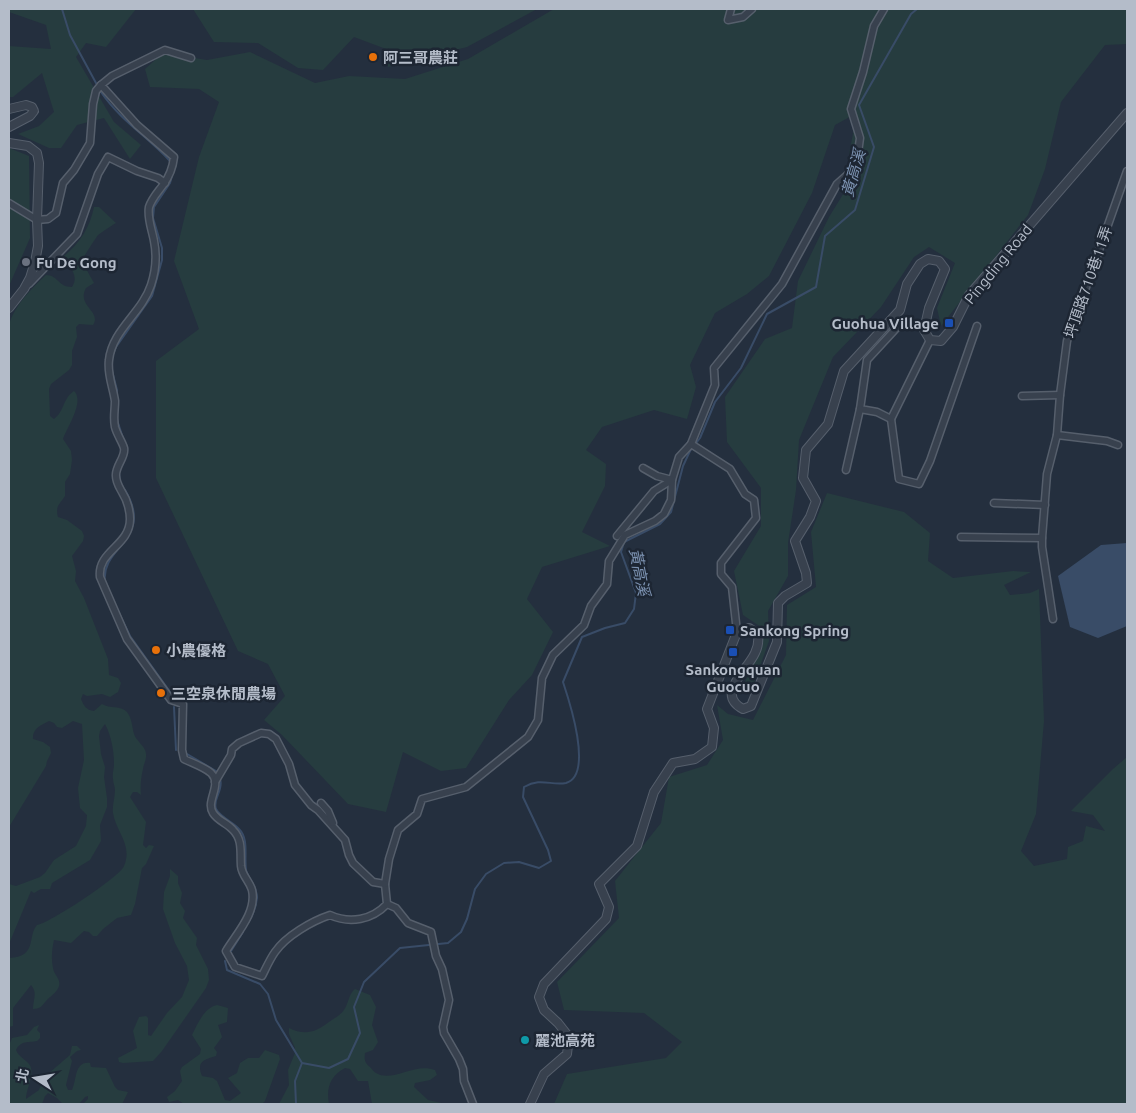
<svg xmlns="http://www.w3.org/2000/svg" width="1136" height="1113" font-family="Ubuntu,'Noto Sans TC',sans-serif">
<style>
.green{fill:#263c3f}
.water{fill:#394c67}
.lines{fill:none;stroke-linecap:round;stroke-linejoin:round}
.stream{stroke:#394c67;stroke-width:2}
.minor-casing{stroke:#565f6c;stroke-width:9}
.tertiary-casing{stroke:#565f6c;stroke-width:10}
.minor{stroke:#38414e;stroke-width:6}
.tertiary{stroke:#38414e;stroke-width:8}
.food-dot{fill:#e8710a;stroke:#1d2633;stroke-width:2}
.worship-dot{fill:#6b7280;stroke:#1d2633;stroke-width:2}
.transit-dot{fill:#1a4fb4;stroke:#1d2633;stroke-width:2}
.culture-dot{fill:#0f9aa8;stroke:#1d2633;stroke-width:2}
.labels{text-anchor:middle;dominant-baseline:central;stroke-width:5;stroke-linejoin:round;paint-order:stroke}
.poi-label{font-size:15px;font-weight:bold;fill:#b4bcc9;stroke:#1d2633;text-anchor:start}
.street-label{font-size:15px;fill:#b4bcc9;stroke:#1d2633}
.water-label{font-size:16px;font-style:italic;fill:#7c92b1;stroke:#1d2633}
</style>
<rect width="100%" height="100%" fill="#242f3e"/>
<g class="green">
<polygon points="9,9 136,9 106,47 86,43 76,57 114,122 141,145 130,159 104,118 77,125 61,148 49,148 18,134 39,126 54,112 42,73 13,97 9,97 9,46 51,49 46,25 9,12"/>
<polygon points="193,9 537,9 467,47 388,67 386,49 354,37 323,70 298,68 258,43 214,42"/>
<polygon points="554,9 1127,9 1127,44 1105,45 1061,102 1045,169 1028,215 941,326 937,308 955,263 929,247 914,257 881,307 833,357 799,440 796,490 788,543 788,576 768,611 769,641 753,686 747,691 744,684 763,644 761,627 743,615 734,571 761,526 761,488 727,442 725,397 765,339 792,328 798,281 829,217 850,183 849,154 857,113 835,125 812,193 769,276 747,294 715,313 690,365 696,387 687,419 654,410 602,427 586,450 606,464 605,486 582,532 610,546 542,567 527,599 553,632 532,675 509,700 466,768 441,771 403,752 386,812 348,804 282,735 264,720 285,696 268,664 238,651 156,478 156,361 199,329 174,261 199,157 219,102 199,89 150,87 145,69 163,53 207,60 250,52 315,83 349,76 405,79 468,59"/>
<polygon points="9,148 29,156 30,238 9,286"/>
<path d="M94 207H99L116 223C112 225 101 233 98 235 94 241 82 258 81 264L85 267 94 283 86 288C76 306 102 311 93 325L79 324 76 327 77 337 72 351V365L69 370 51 384 49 389 50 416 54 419C64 412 63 398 74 391 85 401 67 428 63 439L71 451 72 460 70 474 65 482V496C60 504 55 506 58 517L67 520 82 531 84 536 83 541 72 556 76 571 75 581 84 598 108 659 109 675 118 678 121 683 118 692 110 697 102 694 87 696 83 694 81 699C84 706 86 710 94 711L102 704C110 709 120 705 127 712 132 718 132 727 134 734 136 740 142 744 145 750 148 758 144 762 143 769 141 777 140 787 141 795L137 792H133L130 797 146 822 143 845 146 848 149 845 154 846 146 864 142 868 135 904 131 915 117 918 103 929 97 936H93L89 932 84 931 71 943 54 940C52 949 51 959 53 968 54 975 61 979 59 986 57 993 50 996 46 1001 42 1006 40 1009 33 1009 33 999 38 993 31 985L13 1008V1026L9 1027V958C38 957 27 936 37 925 48 924 120 877 124 866 133 845 116 832 113 813 112 805 115 798 115 790 115 786 113 783 113 779 112 774 114 769 114 764 114 751 111 735 105 724L100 731 99 736 101 754 105 767 104 777 107 798V807L100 825 101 841 90 860 52 883 50 889H41L34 893 31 891 9 944V884L16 886 40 877 45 873 54 860 76 846 86 826 87 815 80 808 78 788 84 760 82 724 73 721 62 728 57 727 54 723 49 721C41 725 32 729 33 739L43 742 50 747 51 753 47 761 46 766 9 827V324C15 305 32 288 46 275 58 275 58 287 72 287 80 275 68 266 64 256 80 243 90 227 94 207Z"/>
<polygon points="827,493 904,512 930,533 928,561 953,578 1013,571 1031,572 1004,585 1010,595 1030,593 1039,589 1044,721 1036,814 1021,851 1034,866 1067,859 1068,847 1083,841 1086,826 1105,831 1093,815 1071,811 1113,769 1127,757 1127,1104 554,1104 567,1074 666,1058 682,1042 644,1013 564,1010 557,982 619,918 615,881 661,823 669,777 707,765 723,740 717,705 728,714 753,720 786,655 787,605 816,587 811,532"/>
<polygon points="170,869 178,876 178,883 182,893 180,903 185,911 183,918 197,938 196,945 208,969 209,980 206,988 162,1051 153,1061 123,1063 119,1062 118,1058 137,1048 133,1031 139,1017 146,1016 148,1018 148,1035 151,1036 167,1013 182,997 189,980 187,966 175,943 163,909 164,892 170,876"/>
<path d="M355 989 370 995 376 1007 372 1025 378 1042 373 1050 365 1053C364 1060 365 1063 370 1067 372 1069 374 1072 376 1073 393 1083 414 1062 435 1070L437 1075 430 1080 415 1083 414 1087 428 1100 446 1104H372L368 1081H358L350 1069 345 1068C330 1076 326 1088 329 1104H279L289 1085 288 1070 295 1053V1048L289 1034V1028C305 1036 316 1032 329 1022 334 1018 340 1016 344 1010 349 1003 348 995 355 989Z"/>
<path d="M217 1005 228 1008 227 1022 218 1025 222 1037 214 1048 217 1052 216 1056C204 1060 196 1061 202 1076L213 1078 217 1081 225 1100 230 1101 241 1093 228 1078 237 1073 240 1063 248 1058H259L265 1050 279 1055 280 1059 265 1101 262 1104H184L178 1100 169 1102 167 1097 175 1091 182 1081 180 1071 182 1067 200 1054 201 1049 192 1035C198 1023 204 1008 217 1005Z"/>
<path d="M39 1025 37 1030 40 1033V1038L37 1041C28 1043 21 1040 16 1050 19 1057 25 1059 29 1064 36 1072 26 1089 26 1099L39 1090 41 1085 46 1082 49 1073 70 1055 72 1046H77L81 1050 77 1051 70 1057 72 1061 66 1085 68 1090H72C77 1080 74 1061 90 1063L91 1067 106 1068 115 1087 118 1090 128 1092 122 1104H83L88 1099V1096L85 1097 79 1104 62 1103 57 1098 48 1093 45 1096 42 1104H9V1045L12 1038 27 1035 34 1027Z"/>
</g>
<polygon class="water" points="1127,543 1127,626 1098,638 1070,627 1058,576 1101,545"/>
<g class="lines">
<g class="stream">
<polyline points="62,9 70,35 96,83"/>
<path d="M101 92C120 120 148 137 170 161"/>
<polyline points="113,354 116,347 152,296 162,260 162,248 153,218 154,207 170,183 173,172"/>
<polyline points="112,371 117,390 117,401"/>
<polyline points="117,420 125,444"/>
<polyline points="120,482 119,473 121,467"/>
<path d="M105 582C100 546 155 540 125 490"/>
<polyline points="117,609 130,636 173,696"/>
<polyline points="174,707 176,750"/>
<polyline points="187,754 216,771 218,775"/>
<path d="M220 779C224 790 212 799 216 809 220 817 233 822 239 829 249 839 244 856 246 870 248 879 257 885 257 898 256 908 253 915 248 923"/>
<polyline points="231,951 243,932"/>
<polyline points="225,961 227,970 260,984 268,994 276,1020 302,1063"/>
<path d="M302 1063 329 1068 348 1059 360 1033 354 1007 364 982 400 948 448 943 461 932 467 919 475 889 486 874 504 863 519 862 539 868 551 861 548 850 523 797 524 787C541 777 551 786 566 783 594 775 569 700 563 682L582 637 605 628 625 623 634 609 636 593 621 552 624 542 660 524 671 512 683 466 690 451 700 438 715 402 741 368 767 314 816 287 825 236 855 210 874 147 859 105 911 14 917 9"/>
<polyline points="296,1104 295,1081 302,1063"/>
</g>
<defs>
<g id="minor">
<polyline points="731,9 728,20 743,17 752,9"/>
<path d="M191 58 165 50 112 76 101 85 137 125 174 157C173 166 169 177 163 185 158 192 152 198 149 207 147 218 152 230 154 241 157 256 156 270 151 285 142 313 112 330 109 360 107 374 113 387 115 401 115 410 113 418 115 427 117 435 122 441 124 448 126 457 115 466 116 476 116 483 120 488 123 494 127 500 130 511 130 519 130 546 97 551 100 577L127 639 171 700 183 704 182 750 184 759C192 763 204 767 211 773 223 785 205 801 213 813 218 821 227 823 233 830 243 840 240 853 241 866 242 876 249 880 252 890 257 912 237 933 226 951L235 967 262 976C266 968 270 959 275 952 286 936 312 921 330 915 350 924 372 920 387 904L385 884 389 859 398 830 417 814 422 799 466 787 528 737 538 720 542 678 553 655 584 625 591 606 607 584 609 561 625 535 655 521 664 514 671 500 672 480 679 457 691 444 715 385 714 368 782 284 837 184 856 167 860 138 851 109 863 72 874 26 884 9"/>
<polyline points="9,203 37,220 48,219 56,213 63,183 74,170 90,143 93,104 96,91 101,85"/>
<polyline points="29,284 77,234 98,174 108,157 137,171 158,178 165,183"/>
<polyline points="903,321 867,360 860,409 877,412 891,419 899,479 919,484 930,461 977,326"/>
<polyline points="1022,396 1060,395"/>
<polyline points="891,419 930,340"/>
<polyline points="1057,435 1107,441 1118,445"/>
<polyline points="691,444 730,469 745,494 754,500 756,518 721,563 721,574 732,587 737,632"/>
<polyline points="846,470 860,409"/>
<polyline points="994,503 1045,505"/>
<polyline points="617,536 654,491 672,480 657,476 643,468"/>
<polyline points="961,537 1042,538"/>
<polyline points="1053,619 1042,547 1042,538 1047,474 1057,435 1060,395 1067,341 1127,171"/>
<polyline points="215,782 231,755 232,749 239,743 261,733 269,734 276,739 289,764 295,785 311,805 318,810 345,840 349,855 353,863 373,882 385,884"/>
<polyline points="321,803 328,811 333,823"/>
<polyline points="387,904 396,908 408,923 431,932 436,956 442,969 449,1000 443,1027 444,1033 459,1059 463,1069 464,1081 473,1104"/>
</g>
<g id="tertiary">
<polyline points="9,109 26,105 32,107 34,111 30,116 9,127"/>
<polyline points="9,143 28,146 37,153 39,163 37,220 38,246 35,262 30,278 24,289 9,308"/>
<path d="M530 1104 544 1074 567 1054 569 1037 558 1023 544 1010 539 997 544 984 606 919 609 907 599 884 637 846 654 792 673 763 695 759 712 747 714 728 707 709 737 632 749 628 758 634C759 641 758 647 755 653 747 671 715 694 743 709L751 706 777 642 778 603 785 596 807 583 806 573 795 541 810 517 816 501 803 478 806 450 828 424 844 371 900 310 907 284 920 264 928 259 939 261 945 269 929 308 924 330 930 340 941 341 953 327 969 295 1127 113"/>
</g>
</defs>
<use href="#minor" class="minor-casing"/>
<use href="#tertiary" class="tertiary-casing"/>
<use href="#minor" class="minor"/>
<use href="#tertiary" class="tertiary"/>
</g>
<g class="food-dot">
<circle cx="373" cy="57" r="5"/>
<circle cx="156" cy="650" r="5"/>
<circle cx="161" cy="693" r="5"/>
</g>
<circle class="worship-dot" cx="26" cy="262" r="5"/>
<g class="transit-dot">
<rect x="944" y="318" width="10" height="10" rx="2.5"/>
<rect x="725" y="625" width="10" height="10" rx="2.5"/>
<rect x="728" y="647" width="10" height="10" rx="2.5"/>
</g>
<circle class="culture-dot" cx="525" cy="1040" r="5"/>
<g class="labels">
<g class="poi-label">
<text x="383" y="57">阿三哥農莊</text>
<text x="36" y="262">Fu De Gong</text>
<text x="939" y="323" text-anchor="end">Guohua Village</text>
<text x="740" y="630">Sankong Spring</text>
<text x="166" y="650">小農優格</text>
<text x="733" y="669" text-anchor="middle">Sankongquan<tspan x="733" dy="17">Guocuo</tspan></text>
<text x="171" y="693">三空泉休閒農場</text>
<text x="535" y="1040">麗池高苑</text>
</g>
<g class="street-label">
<text transform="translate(998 264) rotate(-51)">Pingding Road</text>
<text transform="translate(1088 282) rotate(-71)">坪頂路710巷11弄</text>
</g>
<g class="water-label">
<text transform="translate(853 173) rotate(-74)">黃高溪</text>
<text transform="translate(640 572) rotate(79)">黃高溪</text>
</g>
</g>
<rect width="1136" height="1113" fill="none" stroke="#b4bcc9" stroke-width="20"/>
<g transform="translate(35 1078) rotate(282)" stroke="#1d2633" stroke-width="4" paint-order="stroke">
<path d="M0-4L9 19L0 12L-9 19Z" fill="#b4bcc9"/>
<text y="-8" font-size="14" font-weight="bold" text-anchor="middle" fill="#b4bcc9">北</text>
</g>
</svg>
